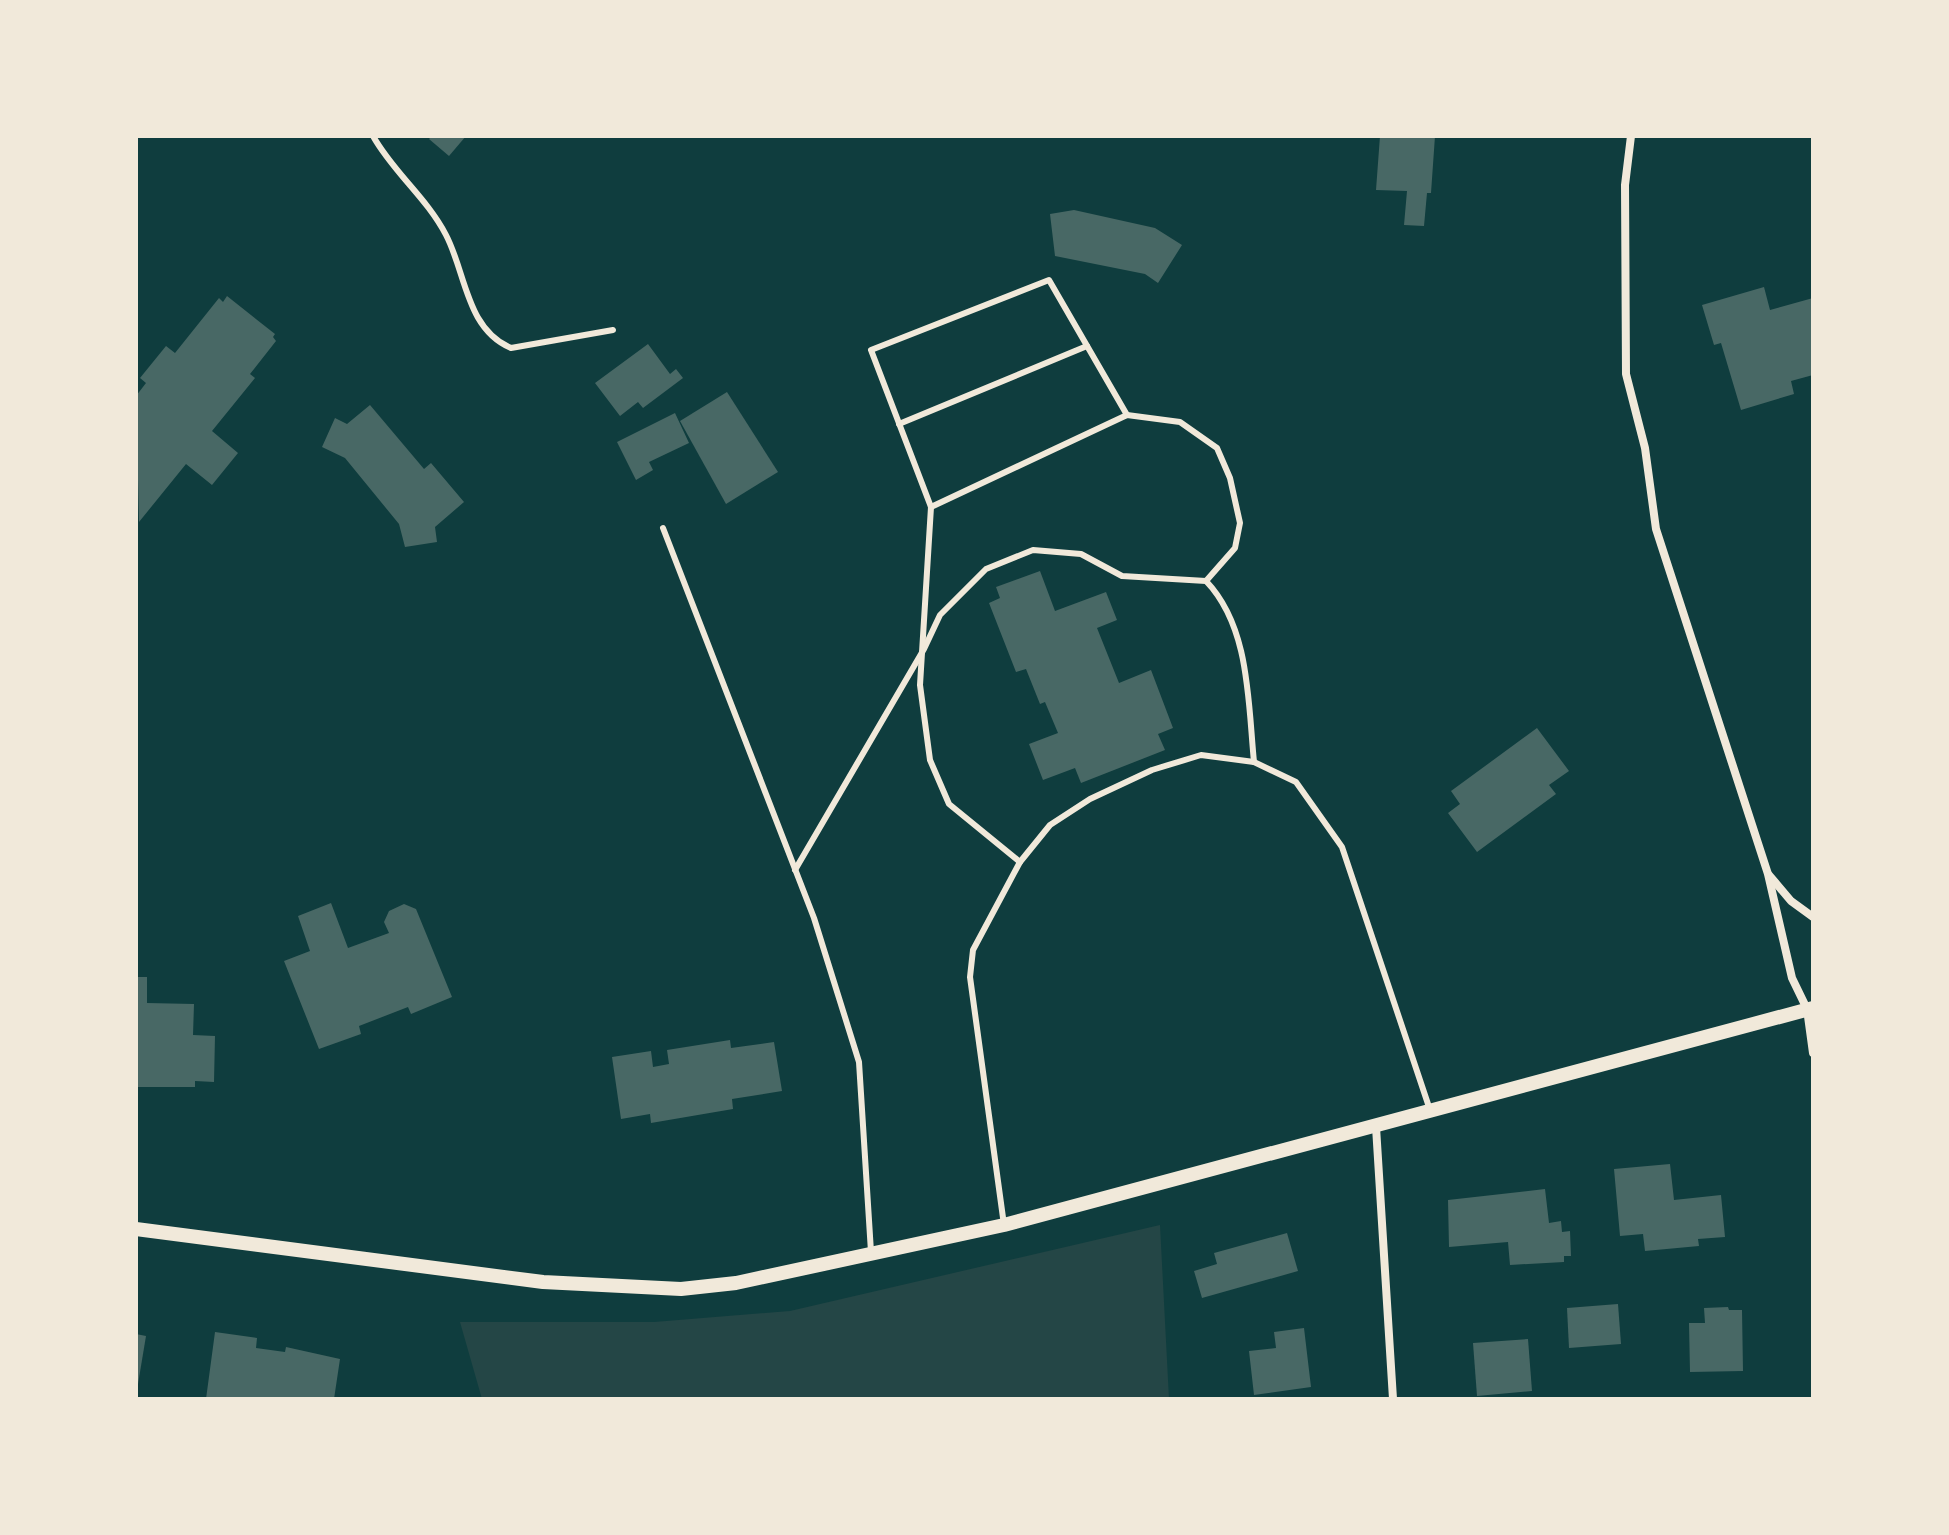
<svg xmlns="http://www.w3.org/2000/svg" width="1949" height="1535" font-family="Raleway,sans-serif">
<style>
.green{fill:#244646}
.building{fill:#486865}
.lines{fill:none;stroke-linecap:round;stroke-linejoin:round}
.service{stroke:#f1e9da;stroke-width:6}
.minor{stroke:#f1e9da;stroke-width:8}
.tertiary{stroke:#f1e9da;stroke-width:14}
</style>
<rect width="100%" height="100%" fill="#0f3d3e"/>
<polygon class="green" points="1160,1225 1169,1399 482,1399 460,1322 654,1322 790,1311"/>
<g class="building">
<polygon points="432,136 466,136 449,156 429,139"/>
<polygon points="1380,136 1435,136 1431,193 1427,193 1424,226 1404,225 1407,191 1376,190"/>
<polygon points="1074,210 1155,228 1182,245 1158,283 1145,274 1055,256 1050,214"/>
<polygon points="1764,287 1770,310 1813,298 1813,375 1791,381 1794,394 1741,410 1721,343 1714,345 1702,305"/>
<polygon points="227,296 275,334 273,337 276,341 250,374 255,378 212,431 238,453 212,485 186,464 139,522 136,396 146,383 140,378 166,346 175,353 219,298 223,302"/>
<polygon points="648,344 670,374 676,369 683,378 643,408 638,402 620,416 595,383"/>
<polygon points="727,392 778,472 726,504 680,421"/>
<polygon points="370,405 424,469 431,463 464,502 435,527 437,542 405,547 399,524 345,458 322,447 335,418 347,424"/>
<polygon points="675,413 689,443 649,462 653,470 636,480 617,442"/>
<polygon points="1040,571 1055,611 1106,592 1117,620 1097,628 1119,683 1151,670 1173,728 1158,734 1165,750 1081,783 1075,768 1043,780 1029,744 1058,733 1045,702 1040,704 1026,669 1016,672 989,603 1000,598 996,587"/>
<polygon points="1537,728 1569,771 1549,785 1556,794 1477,852 1448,813 1460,804 1451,791"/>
<polygon points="331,903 348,948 389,933 384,922 389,911 404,904 416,909 452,997 411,1014 408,1007 359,1026 361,1034 319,1049 284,961 310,951 298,916"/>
<polygon points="136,977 147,977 147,1003 194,1004 193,1035 215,1036 214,1082 195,1081 195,1087 136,1087"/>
<polygon points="730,1040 731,1048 774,1042 782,1091 732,1099 733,1109 651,1123 650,1114 621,1119 612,1057 651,1051 653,1067 669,1064 667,1050"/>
<polygon points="1670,1164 1674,1200 1721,1195 1725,1237 1698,1239 1699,1246 1645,1251 1643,1234 1620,1236 1614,1169"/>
<polygon points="1545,1189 1549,1223 1561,1221 1562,1232 1570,1231 1571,1256 1564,1256 1564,1262 1510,1265 1508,1242 1449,1247 1448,1200"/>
<polygon points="1287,1233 1298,1271 1202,1298 1194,1271 1217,1264 1214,1253"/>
<polygon points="1618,1304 1621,1344 1569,1348 1567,1308"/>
<polygon points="1728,1307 1729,1310 1742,1310 1743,1371 1690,1372 1689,1323 1705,1323 1704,1308"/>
<polygon points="1304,1328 1311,1387 1254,1395 1249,1351 1276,1348 1274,1332"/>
<polygon points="215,1332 257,1338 256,1348 285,1352 286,1347 340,1359 334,1399 206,1399"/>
<polygon points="136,1334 146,1336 138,1384 136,1384"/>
<polygon points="1528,1339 1532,1391 1477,1396 1473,1343"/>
</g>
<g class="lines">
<g class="service">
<path d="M373 136C393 172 427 198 446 235 466 273 466 329 511 348L613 330"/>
<polyline points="899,424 1087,346"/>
<polyline points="931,507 1127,415 1180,422 1217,448 1230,478 1240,523 1235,548 1206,581"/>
<polyline points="663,528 814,918 859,1062 871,1252"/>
<polyline points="1020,862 1050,825 1090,799 1152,770 1201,755 1254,762 1296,782 1342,847 1430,1110"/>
<path d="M795 870 924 649 940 615 986 569 1033 550 1081 554 1122 576 1206 581C1250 627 1248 702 1254 762"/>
<polyline points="1004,1225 970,977 973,950 1020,862 949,804 930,760 920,685 931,507 871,350 1049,280 1127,415"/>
</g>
<g class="minor">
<polyline points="1631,136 1625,185 1626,374 1645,448 1656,529 1768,874 1792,978 1807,1009 1813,1053"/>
<polyline points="1769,875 1791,901 1813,917"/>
<polyline points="1376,1127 1393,1399"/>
</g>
<polyline class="tertiary" points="136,1229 543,1282 681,1289 736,1283 1004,1225 1813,1008"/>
</g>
<rect width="1949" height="1535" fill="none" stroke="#f1e9da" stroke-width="276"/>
</svg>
